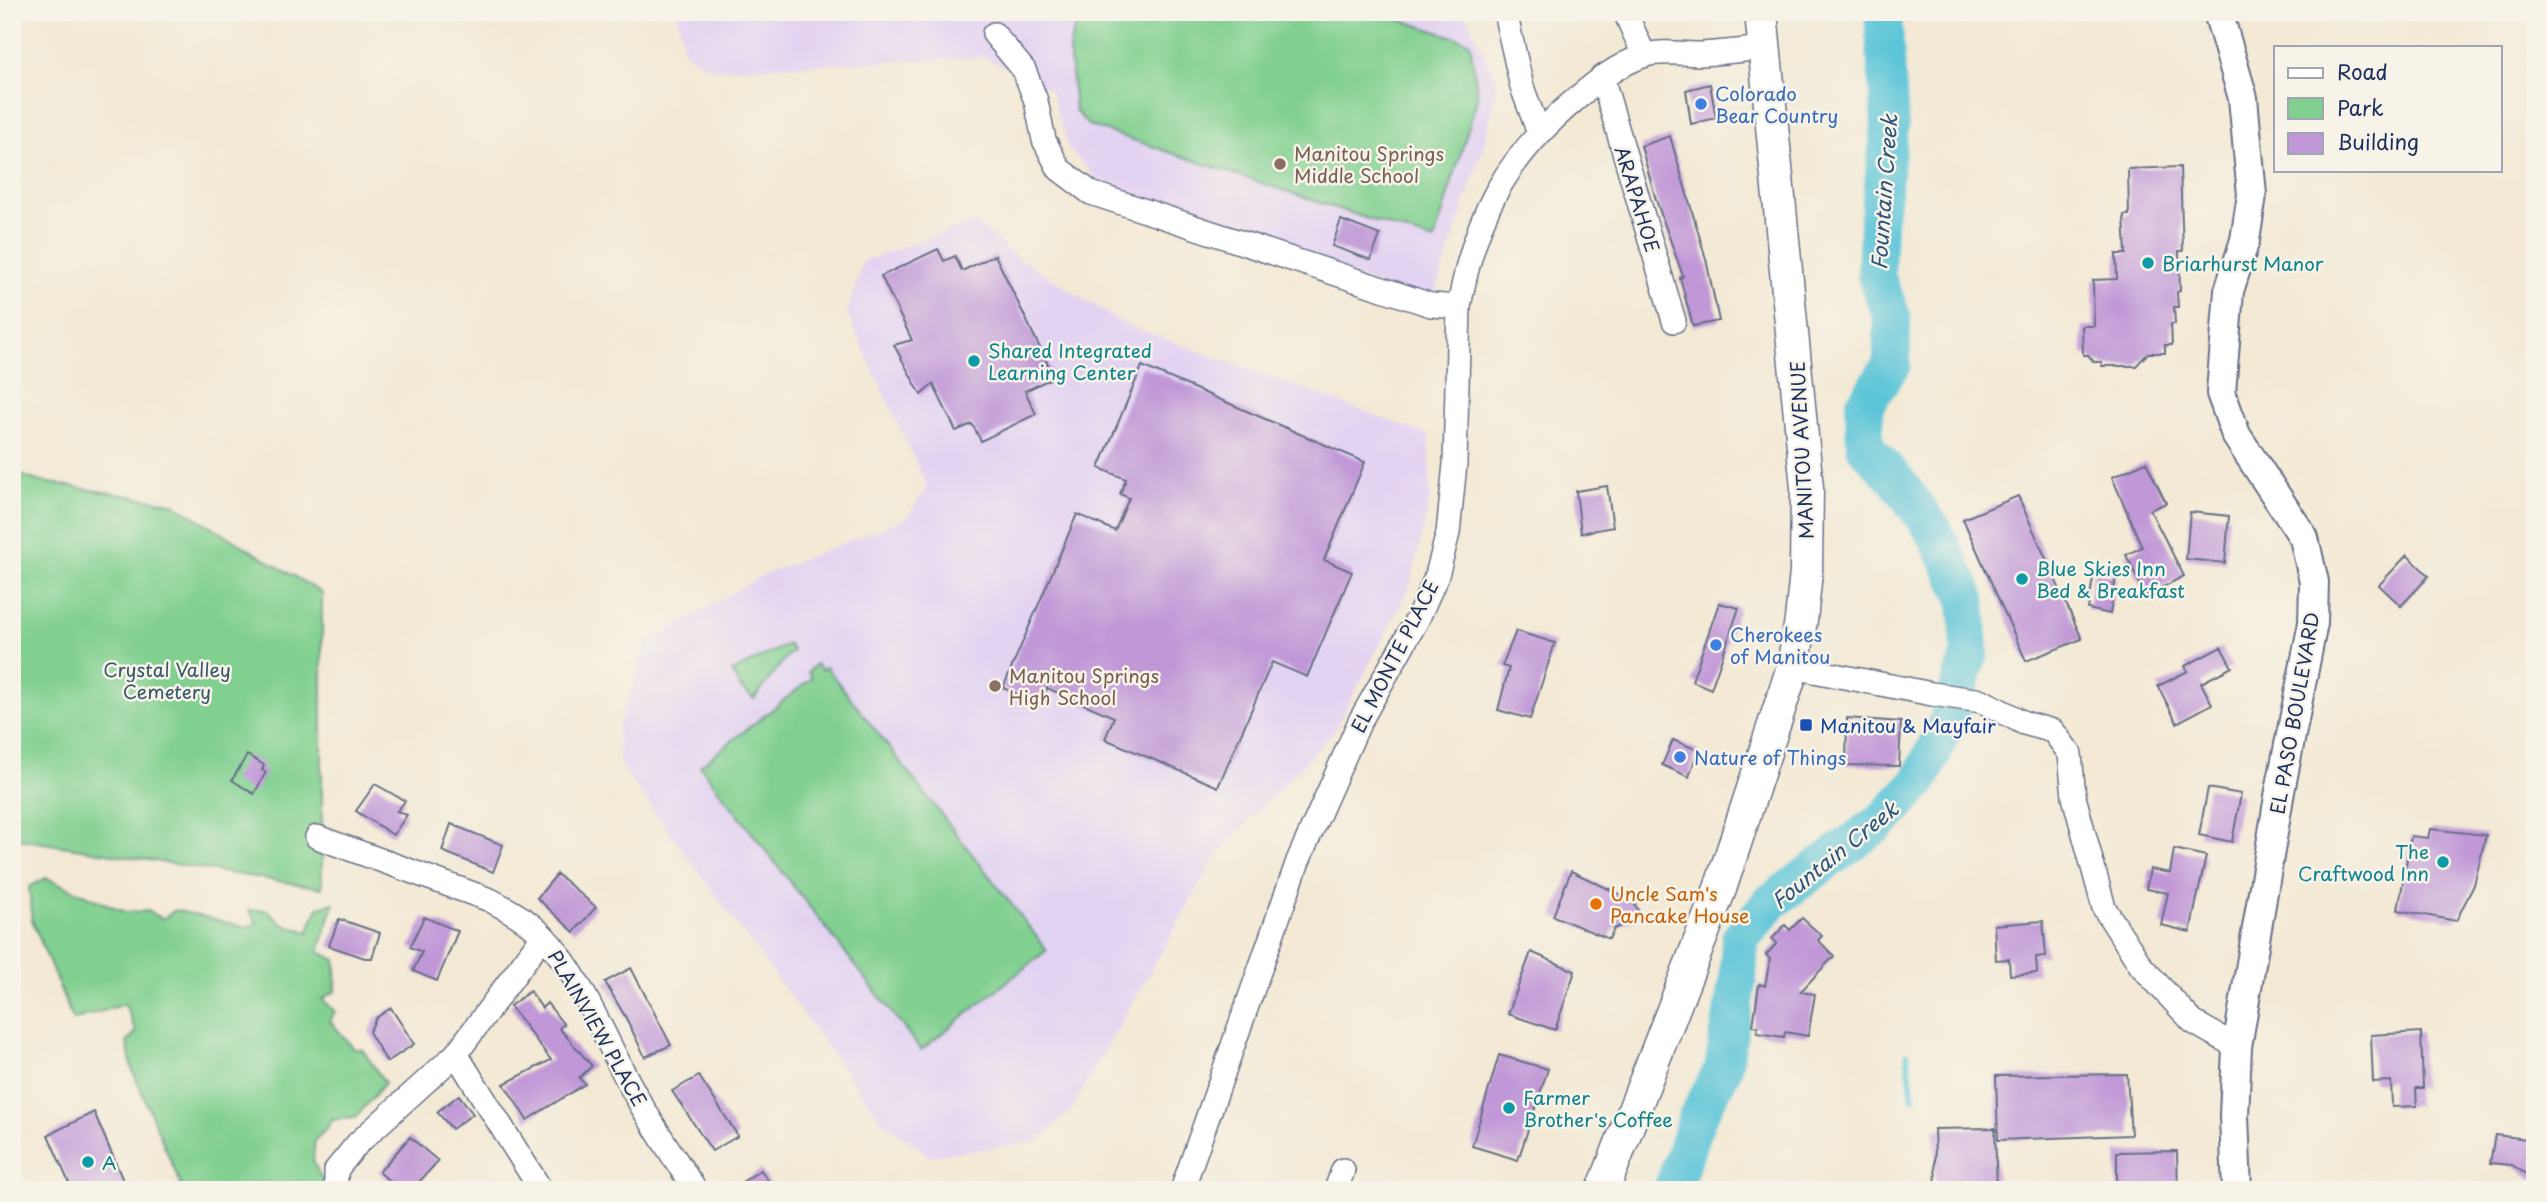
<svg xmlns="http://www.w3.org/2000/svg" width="2547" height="1202" font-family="'Playpen Sans',sans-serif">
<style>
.built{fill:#e3d3f2}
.green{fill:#81d090;stroke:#4e8077;stroke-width:2}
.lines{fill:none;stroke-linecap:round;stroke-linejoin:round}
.stream{stroke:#5cc5d8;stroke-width:6}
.river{stroke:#5cc5d8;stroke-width:38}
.building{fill:#c097d7}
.minor-casing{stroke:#677087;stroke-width:26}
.tertiary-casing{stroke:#677087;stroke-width:32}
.secondary-casing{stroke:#677087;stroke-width:35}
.minor{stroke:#fff;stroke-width:23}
.tertiary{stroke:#fff;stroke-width:28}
.secondary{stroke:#fff;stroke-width:32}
.shop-dot{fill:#3f7fe0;stroke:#f7f3e8;stroke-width:2.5}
.education-dot{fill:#8d6e63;stroke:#f7f3e8;stroke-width:2.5}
.culture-dot{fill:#0f9aa8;stroke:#f7f3e8;stroke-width:2.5}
.transit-dot{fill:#1a4fb4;stroke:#f7f3e8;stroke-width:2.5}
.food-dot{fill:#e8710a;stroke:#f7f3e8;stroke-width:2.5}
.labels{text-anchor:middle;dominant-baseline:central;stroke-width:5;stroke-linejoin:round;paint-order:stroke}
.shop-label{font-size:19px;fill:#366cbe;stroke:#f7f3e8;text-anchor:start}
.education-label{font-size:19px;fill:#785e54;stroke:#f7f3e8;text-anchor:start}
.street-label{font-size:19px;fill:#1b2f5e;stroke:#f7f3e8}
.culture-label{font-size:19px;fill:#0d838f;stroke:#f7f3e8;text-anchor:start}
.park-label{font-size:19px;fill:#34576a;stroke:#f7f3e8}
.transit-label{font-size:19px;fill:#164399;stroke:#f7f3e8;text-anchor:start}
.food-label{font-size:19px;fill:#c56008;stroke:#f7f3e8;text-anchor:start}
.water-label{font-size:21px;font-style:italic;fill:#2b547c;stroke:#f7f3e8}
</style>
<rect width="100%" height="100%" fill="#f7f3e8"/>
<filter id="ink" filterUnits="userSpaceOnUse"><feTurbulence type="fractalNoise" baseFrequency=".0143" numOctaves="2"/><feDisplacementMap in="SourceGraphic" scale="14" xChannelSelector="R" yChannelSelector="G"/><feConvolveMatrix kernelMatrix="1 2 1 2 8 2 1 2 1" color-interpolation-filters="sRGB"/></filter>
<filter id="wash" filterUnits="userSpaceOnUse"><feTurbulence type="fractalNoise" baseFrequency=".00686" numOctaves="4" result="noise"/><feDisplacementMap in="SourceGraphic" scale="28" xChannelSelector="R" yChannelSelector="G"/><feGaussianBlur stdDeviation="1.57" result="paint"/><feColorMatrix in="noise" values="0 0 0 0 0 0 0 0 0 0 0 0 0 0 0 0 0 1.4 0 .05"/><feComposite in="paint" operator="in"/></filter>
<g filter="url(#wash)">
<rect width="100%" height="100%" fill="#f3e9d4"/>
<g class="built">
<polygon points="677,12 1458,12 1466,15 1497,82 1485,142 1431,305 1097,179 1069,149 1050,90 984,57 712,69 684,52"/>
<polygon points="975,222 1011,253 1124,324 1429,435 1430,499 1409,589 1334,731 1217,855 1071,1110 1036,1142 930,1156 881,1120 620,765 617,729 647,643 761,576 907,518 927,486 847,314 863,261"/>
</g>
<g class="green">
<polygon points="1079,12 1376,12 1470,42 1478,96 1434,241 1088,125 1075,110 1069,49"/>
<polygon points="12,472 38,481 172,503 322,593 322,888 12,838"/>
<polygon points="788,644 793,651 787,656 754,699 741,688 732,672"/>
<polygon points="816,664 822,670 826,667 1047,950 921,1050 700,766 812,678 808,672"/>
<polygon points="46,878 125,912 148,911 163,919 175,910 245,927 258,924 249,910 267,910 282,924 308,932 318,907 334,903 319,952 336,960 336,991 322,999 335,1011 330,1021 354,1049 362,1049 385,1083 355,1118 332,1120 327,1128 315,1140 313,1162 328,1190 183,1190 132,1069 127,1042 136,1032 125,1004 73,1020 32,920 29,887"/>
</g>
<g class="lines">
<polyline class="stream" points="1907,1054 1913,1098"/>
<polyline class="river" points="1672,1190 1697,1118 1723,1069 1738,978 1740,939 1771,902 1883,820 1919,782 1949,718 1970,652 1967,599 1934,531 1897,481 1865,447 1864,406 1892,364 1892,317 1876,276 1878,225 1890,125 1883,12"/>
</g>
<g id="blocks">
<g class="building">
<polygon points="1710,84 1716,118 1691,124 1686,90"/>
<polygon points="1670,136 1706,259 1719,321 1693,326 1680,278 1683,276 1656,200 1641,146"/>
<polygon points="2180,167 2183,251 2179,251 2180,291 2177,292 2178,307 2174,307 2175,324 2171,324 2172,345 2165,345 2165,353 2148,353 2136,366 2102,366 2102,362 2094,362 2088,355 2083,355 2082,326 2094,326 2093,280 2117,279 2116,254 2126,254 2124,215 2129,215 2128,169"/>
<polygon points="1341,220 1380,235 1371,260 1332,246"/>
<polygon points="938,249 944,261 955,256 962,271 995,255 1054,377 1025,391 1036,414 981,441 972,424 956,431 933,384 921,395 894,345 912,340 881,276"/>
<polygon points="1142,366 1365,462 1324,560 1352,572 1307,677 1272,662 1218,787 1105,739 1114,717 1047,688 1040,704 1003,688 1077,514 1115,531 1129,498 1120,494 1126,479 1099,468"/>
<polygon points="2146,462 2166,503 2150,510 2184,576 2146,596 2126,555 2142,547 2112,477"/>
<polygon points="1607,486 1613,527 1581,533 1576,491"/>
<polygon points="2018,496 2082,639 2026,661 1963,519"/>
<polygon points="2190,512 2229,516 2225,563 2186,559"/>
<polygon points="2407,555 2429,576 2401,606 2379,585"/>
<polygon points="2094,572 2116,577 2110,614 2088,609"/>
<polygon points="1719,603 1739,608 1711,689 1692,681"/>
<polygon points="1516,631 1555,643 1530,719 1498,710 1509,668 1502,666"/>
<polygon points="2221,647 2232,667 2201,683 2212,704 2177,723 2158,686 2188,671 2185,666"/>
<polygon points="1847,718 1901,722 1899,766 1846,765"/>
<polygon points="1673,740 1698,750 1689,777 1662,765"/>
<polygon points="247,755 264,765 262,770 266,772 254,794 232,780"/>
<polygon points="375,784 405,801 397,811 407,815 393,835 356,811"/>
<polygon points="2208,788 2241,794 2232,842 2199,835"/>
<polygon points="451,824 503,845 493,872 442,851"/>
<polygon points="2430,829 2486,835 2474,885 2456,921 2398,910 2411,836 2428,838"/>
<polygon points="2174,849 2206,856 2190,932 2161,925 2168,893 2146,889 2150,869 2170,873"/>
<polygon points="1571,871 1632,900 1642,916 1614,929 1609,939 1553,916"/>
<polygon points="557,874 596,907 574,932 537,898"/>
<polygon points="424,917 458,931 437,981 413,971 422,952 410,947"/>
<polygon points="1802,918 1822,936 1818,940 1834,956 1800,992 1815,994 1808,1036 1785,1032 1784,1037 1757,1033 1758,1027 1753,1026 1759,984 1765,986 1770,959 1766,955 1777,943 1772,939 1785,925 1790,930"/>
<polygon points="339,919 380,933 372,958 365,958 329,946"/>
<polygon points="2043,921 2046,956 2036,957 2037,973 2010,975 2009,959 1996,960 1994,925"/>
<polygon points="1531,952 1575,971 1555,1030 1508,1014"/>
<polygon points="631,968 671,1045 645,1057 626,1018 605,982"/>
<polygon points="530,991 542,1008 547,1003 564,1025 559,1028 592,1066 579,1078 585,1084 527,1120 504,1084 551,1060 510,1006"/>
<polygon points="391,1008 414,1044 387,1062 369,1032 376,1018"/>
<polygon points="2421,1032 2423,1088 2416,1088 2417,1106 2392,1107 2391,1081 2373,1082 2371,1035"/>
<polygon points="1499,1055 1548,1069 1518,1160 1472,1146"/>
<polygon points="2127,1074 2131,1135 1998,1140 1996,1076"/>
<polygon points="699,1076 738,1136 712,1151 672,1091"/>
<polygon points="459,1095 473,1114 452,1129 437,1112"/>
<polygon points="94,1112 127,1190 72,1190 48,1135"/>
<polygon points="1995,1128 1997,1190 1936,1190 1934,1129"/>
<polygon points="2495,1135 2535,1140 2535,1180 2512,1165 2490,1163"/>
<polygon points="410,1137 438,1161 412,1190 400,1190 379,1172"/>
<polygon points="2177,1151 2178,1190 2117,1190 2117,1152"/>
<polygon points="761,1170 774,1190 730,1190"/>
</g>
</g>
</g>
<g filter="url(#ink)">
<use href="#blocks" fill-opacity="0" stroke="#677087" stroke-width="2"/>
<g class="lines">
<defs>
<g id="minor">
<polyline points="1505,12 1522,87 1539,133"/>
<polyline points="1625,12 1644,55"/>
<path d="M994 34 1024 70 1036 101 1044 140 1059 169 1091 193 1431 305 1459 307C1475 215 1505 159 1576 99 1596 82 1617 65 1643 56 1659 50 1683 54 1701 54 1722 53 1743 50 1765 48"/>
<polyline points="1602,77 1674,321"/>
<polyline points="1793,667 1932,694 1982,701 2024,723 2053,731 2070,754 2074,797 2104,908 2141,966 2193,1022 2237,1047"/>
<path d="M317 837 490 900C509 910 528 920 543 936 581 974 608 1047 635 1094 653 1127 675 1158 695 1190"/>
<polyline points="456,1054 541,1190"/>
<polyline points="336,1190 336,1170 358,1143 456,1054 543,936"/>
<polyline points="1182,1190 1298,861 1360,721 1418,618 1437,575 1448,533 1455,464 1459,307"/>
<polyline points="1336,1190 1343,1170"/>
</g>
<polyline id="tertiary" points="2218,12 2243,98 2252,195 2245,240 2229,291 2221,393 2236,435 2304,538 2314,582 2313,623 2280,791 2237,1047 2234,1116 2237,1190"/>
<polyline id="secondary" points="1603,1190 1720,889 1793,667 1801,620 1806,572 1807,488 1761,12"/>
</defs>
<use href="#minor" class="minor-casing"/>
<use href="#tertiary" class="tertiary-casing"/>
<use href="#secondary" class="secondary-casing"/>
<use href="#minor" class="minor"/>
<use href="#tertiary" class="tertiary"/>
<use href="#secondary" class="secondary"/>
</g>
</g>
<g class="shop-dot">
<circle cx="1701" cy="104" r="7"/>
<circle cx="1716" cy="645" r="7"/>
<circle cx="1680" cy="757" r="7"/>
</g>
<g class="education-dot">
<circle cx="1280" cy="164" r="7"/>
<circle cx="995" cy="686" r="7"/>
</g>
<g class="culture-dot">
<circle cx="2148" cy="263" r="7"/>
<circle cx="974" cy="361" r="7"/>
<circle cx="2022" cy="579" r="7"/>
<circle cx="2443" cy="862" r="7"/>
<circle cx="1509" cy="1108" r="7"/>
<circle cx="88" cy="1162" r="7"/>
</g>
<rect class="transit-dot" x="1799" y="718" width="14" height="14" rx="3.5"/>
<circle class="food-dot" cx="1596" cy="904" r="7"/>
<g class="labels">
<g class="shop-label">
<text x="1715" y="93">Colorado<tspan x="1715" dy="22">Bear Country</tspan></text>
<text x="1730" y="634">Cherokees<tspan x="1730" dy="22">of Manitou</tspan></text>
<text x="1694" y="757">Nature of Things</text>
</g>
<g class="education-label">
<text x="1294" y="153">Manitou Springs<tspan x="1294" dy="22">Middle School</tspan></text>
<text x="1009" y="675">Manitou Springs<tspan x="1009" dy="22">High School</tspan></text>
</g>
<g class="street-label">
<text transform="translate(1638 199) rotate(73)">ARAPAHOE</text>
<text transform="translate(1801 450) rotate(-93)">MANITOU AVENUE</text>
<text transform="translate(1394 656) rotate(-63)">EL MONTE PLACE</text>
<text transform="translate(2294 713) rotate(-80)">EL PASO BOULEVARD</text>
<text transform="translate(598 1028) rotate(60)">PLAINVIEW PLACE</text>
</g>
<g class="culture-label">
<text x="2162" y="263">Briarhurst Manor</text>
<text x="988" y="350">Shared Integrated<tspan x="988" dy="22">Learning Center</tspan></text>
<text x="2036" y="568">Blue Skies Inn<tspan x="2036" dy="22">Bed &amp; Breakfast</tspan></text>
<text x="2429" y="851" text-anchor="end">The<tspan x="2429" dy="22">Craftwood Inn</tspan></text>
<text x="1523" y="1097">Farmer<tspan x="1523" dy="22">Brother's Coffee</tspan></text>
<text x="102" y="1162">A</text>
</g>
<g class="park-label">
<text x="167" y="669">Crystal Valley<tspan x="167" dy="22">Cemetery</tspan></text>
</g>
<g class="transit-label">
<text x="1820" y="725">Manitou &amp; Mayfair</text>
</g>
<g class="food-label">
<text x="1610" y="893">Uncle Sam's<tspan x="1610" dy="22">Pancake House</tspan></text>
</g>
<g class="water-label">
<text transform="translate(1883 192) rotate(-86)">Fountain Creek</text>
<text transform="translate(1834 854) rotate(-39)">Fountain Creek</text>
</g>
</g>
<rect width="2547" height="1202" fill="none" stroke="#f7f3e8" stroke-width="42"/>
<rect x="2274" y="46" width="228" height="126" fill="#f7f3e8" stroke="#9fa5b1" stroke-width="2"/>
<rect x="2288" y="68" width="35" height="10" fill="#ffffff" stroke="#9fa5b1" stroke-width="2"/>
<text x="2337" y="80" font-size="21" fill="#1b2f5e">Road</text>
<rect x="2288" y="98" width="35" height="21" fill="#81d090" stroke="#9fa5b1" stroke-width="2"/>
<text x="2337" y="116" font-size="21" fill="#1b2f5e">Park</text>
<rect x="2288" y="133" width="35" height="21" fill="#c097d7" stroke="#9fa5b1" stroke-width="2"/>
<text x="2337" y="150" font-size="21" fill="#1b2f5e">Building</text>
</svg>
